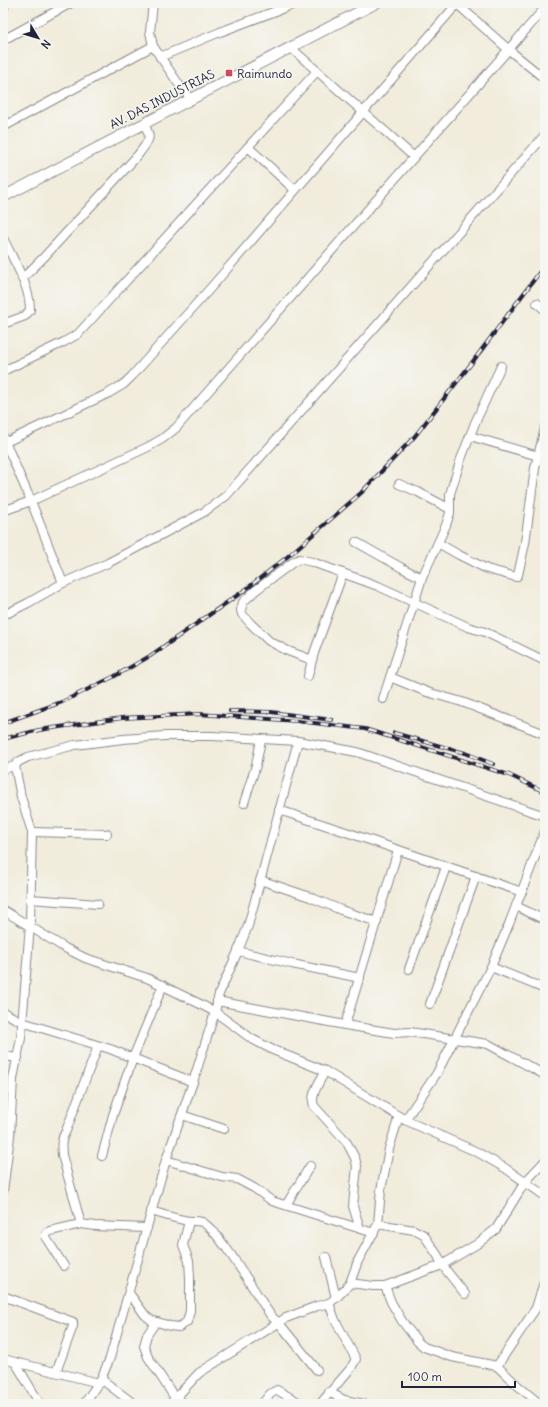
<svg xmlns="http://www.w3.org/2000/svg" width="548" height="1407" font-family="Delius,sans-serif">
<style>
.lines{fill:none;stroke-linecap:round;stroke-linejoin:round}
.minor-casing{stroke:#8a878b;stroke-width:10}
.major-casing{stroke:#8a878b;stroke-width:12}
.minor{stroke:#fff;stroke-width:8}
.major{stroke:#fff;stroke-width:10}
.rail-casing{stroke:#22223b;stroke-width:4}
.rail{stroke:#f6f6f2;stroke-width:2.5;stroke-dasharray:8;stroke-linecap:butt}
.poi-dot{fill:#d1495b;stroke:#f6f6f2;stroke-width:1.5}
.labels{text-anchor:middle;dominant-baseline:central;stroke-width:3;stroke-linejoin:round;paint-order:stroke}
.poi-label{font-size:12px;fill:#22223b;stroke:#f6f6f2;text-anchor:start}
.street-label{font-size:12px;fill:#22223b;stroke:#f6f6f2}
</style>
<rect width="100%" height="100%" fill="#f6f6f2"/>
<filter id="ink" filterUnits="userSpaceOnUse"><feTurbulence type="fractalNoise" baseFrequency=".025" numOctaves="2"/><feDisplacementMap in="SourceGraphic" scale="8" xChannelSelector="R" yChannelSelector="G"/><feConvolveMatrix kernelMatrix="1 2 1 2 8 2 1 2 1" color-interpolation-filters="sRGB"/></filter>
<filter id="wash" filterUnits="userSpaceOnUse"><feTurbulence type="fractalNoise" baseFrequency=".012" numOctaves="4" result="noise"/><feDisplacementMap in="SourceGraphic" scale="16" xChannelSelector="R" yChannelSelector="G"/><feGaussianBlur stdDeviation="0.9" result="paint"/><feColorMatrix in="noise" values="0 0 0 0 0 0 0 0 0 0 0 0 0 0 0 0 0 1.4 0 .05"/><feComposite in="paint" operator="in"/></filter>
<g filter="url(#wash)">
<rect width="100%" height="100%" fill="#f1ecdb"/>
</g>
<g filter="url(#ink)">
<g class="lines">
<defs>
<g id="minor">
<polyline points="153,3 150,32 153,46 182,89 192,99"/>
<polyline points="456,3 509,50 545,79"/>
<polyline points="3,11 5,3"/>
<polyline points="3,40 71,3"/>
<polyline points="290,47 414,157"/>
<polyline points="160,57 220,32 297,3"/>
<polyline points="3,127 153,46"/>
<polyline points="248,147 295,190"/>
<path d="M3 238C13 260 30 285 30 310L25 316 3 324"/>
<path d="M22 279 44 257 138 155C148 141 153 139 144 124"/>
<polyline points="537,303 545,310"/>
<polyline points="3,371 64,342 78,334 317,71"/>
<polyline points="470,436 545,458"/>
<polyline points="3,437 31,501 63,583"/>
<polyline points="6,442 109,393 124,384 132,376 214,284 457,4"/>
<polyline points="399,484 418,492 450,509"/>
<polyline points="3,511 31,501 148,447 162,439 176,428 545,8"/>
<polyline points="356,542 402,568 422,578"/>
<polyline points="438,543 459,555 487,569 516,577 518,575 525,543 535,468 545,428"/>
<polyline points="3,613 8,613 28,603 63,583 108,563 204,512 226,496 545,135"/>
<polyline points="312,660 288,651 269,641 251,624 242,614 241,610 243,602 256,590 292,563 299,559 312,562 378,586 468,627 485,632 545,661"/>
<polyline points="308,676 314,653 343,573"/>
<polyline points="390,677 427,692 462,702 545,734"/>
<polyline points="383,699 422,578 446,525 450,513 450,494 461,459 475,423 501,366"/>
<polyline points="3,769 15,766 18,762 28,757 75,745 123,739 165,736 212,736 298,741 357,752 545,816"/>
<polyline points="244,803 256,765 261,740"/>
<polyline points="279,810 349,833 522,892"/>
<polyline points="32,832 107,834"/>
<polyline points="260,880 310,897 341,910 377,922"/>
<polyline points="30,899 98,904"/>
<polyline points="516,906 545,920"/>
<polyline points="3,910 65,948 85,958 147,978 200,1004 215,1012 252,1039 273,1050 325,1071 405,1120 477,1152 505,1168 545,1196"/>
<polyline points="238,951 292,964 360,978"/>
<polyline points="491,967 545,989"/>
<polyline points="409,969 446,867"/>
<polyline points="217,1001 345,1025 394,1033 410,1032 488,1044 545,1075"/>
<polyline points="430,1004 476,876"/>
<polyline points="3,1012 22,1022 110,1049 193,1082"/>
<polyline points="345,1025 398,850"/>
<polyline points="3,1056 18,1058"/>
<path d="M325 1071C320 1082 310 1094 314 1106L346 1141 355 1158 357 1166 353 1206 360 1229"/>
<polyline points="182,1115 224,1129"/>
<polyline points="405,1120 437,1073 491,967 509,924 545,831"/>
<polyline points="102,1156 113,1115 133,1058 163,985"/>
<polyline points="166,1160 222,1177 237,1179 254,1188 272,1201 374,1233"/>
<polyline points="3,1191 10,1136 13,1079 21,1038 30,925 32,832 21,797 15,766"/>
<polyline points="286,1205 310,1166"/>
<path d="M151 1211C162 1214 173 1218 184 1220 190 1222 196 1220 202 1222 219 1230 258 1297 271 1316L279 1323 317 1370"/>
<path d="M81 1224 62 1155C61 1145 61 1139 66 1131L98 1046"/>
<polyline points="378,1224 414,1230 424,1235 438,1256 442,1265 465,1294"/>
<polyline points="326,1257 336,1298"/>
<polyline points="64,1266 46,1238 46,1234 50,1231 81,1224 95,1226 147,1228"/>
<polyline points="350,1283 373,1286 385,1286 442,1265 477,1244 496,1229 525,1182 545,1161"/>
<polyline points="385,1286 391,1302 402,1321 418,1342 424,1347 452,1357 497,1366 517,1385 540,1404"/>
<polyline points="129,1293 145,1315 151,1320 170,1326 179,1327 187,1322 190,1311 190,1277 189,1261 183,1245 189,1221"/>
<polyline points="3,1296 73,1322 73,1326 56,1372"/>
<polyline points="156,1322 147,1335 144,1346 148,1357 175,1398 184,1404"/>
<polyline points="3,1359 99,1383"/>
<polyline points="15,1362 40,1404"/>
<polyline points="497,1366 536,1308 545,1279"/>
<polyline points="101,1379 134,1404"/>
<polyline points="329,1392 344,1400 364,1404"/>
<polyline points="84,1404 101,1379 110,1358 166,1160 193,1082 215,1012 219,994 238,951 248,926 298,741"/>
<polyline points="170,1404 199,1373 286,1318 317,1306 329,1303 336,1298 346,1288 350,1283 358,1261 378,1224 381,1190 389,1149 399,1116"/>
<polyline points="262,1404 270,1394 277,1390 302,1404"/>
<polyline points="320,1404 351,1368 356,1359 335,1320 329,1303"/>
</g>
<polyline id="major" points="3,197 376,3"/>
</defs>
<use href="#minor" class="minor-casing"/>
<use href="#major" class="major-casing"/>
<use href="#minor" class="minor"/>
<use href="#major" class="major"/>
<defs>
<g id="rail">
<polyline points="230,711 271,712 332,720"/>
<polyline points="3,723 62,702 115,676 150,656 245,590 287,557 361,493 415,436 474,360 545,265"/>
<polyline points="394,733 465,753 493,764"/>
<polyline points="3,739 39,730 122,718 199,714 297,721 365,729 509,775 545,792"/>
</g>
</defs>
<use href="#rail" class="rail-casing"/>
<use href="#rail" class="rail"/>
</g>
</g>
<rect class="poi-dot" x="225" y="69" width="8" height="8" rx="2"/>
<g class="labels">
<g class="poi-label">
<text x="237" y="73">Raimundo</text>
</g>
<g class="street-label">
<text transform="translate(162 99) rotate(-27)">AV. DAS INDUSTRIAS</text>
</g>
</g>
<rect width="548" height="1407" fill="none" stroke="#f6f6f2" stroke-width="16"/>
<g transform="translate(38 38) rotate(128)" stroke="#f6f6f2" stroke-width="3" paint-order="stroke">
<path d="M0-3L7 15L0 10L-7 15Z" fill="#22223b"/>
<text y="-6" font-size="11" font-weight="bold" text-anchor="middle" fill="#22223b">N</text>
</g>
<path d="M402 1381v6h113v-6" fill="none" stroke="#22223b" stroke-width="2"/>
<text x="408" y="1381" font-size="12" fill="#22223b" stroke="#f6f6f2" stroke-width="3" paint-order="stroke">100 m</text>
</svg>
